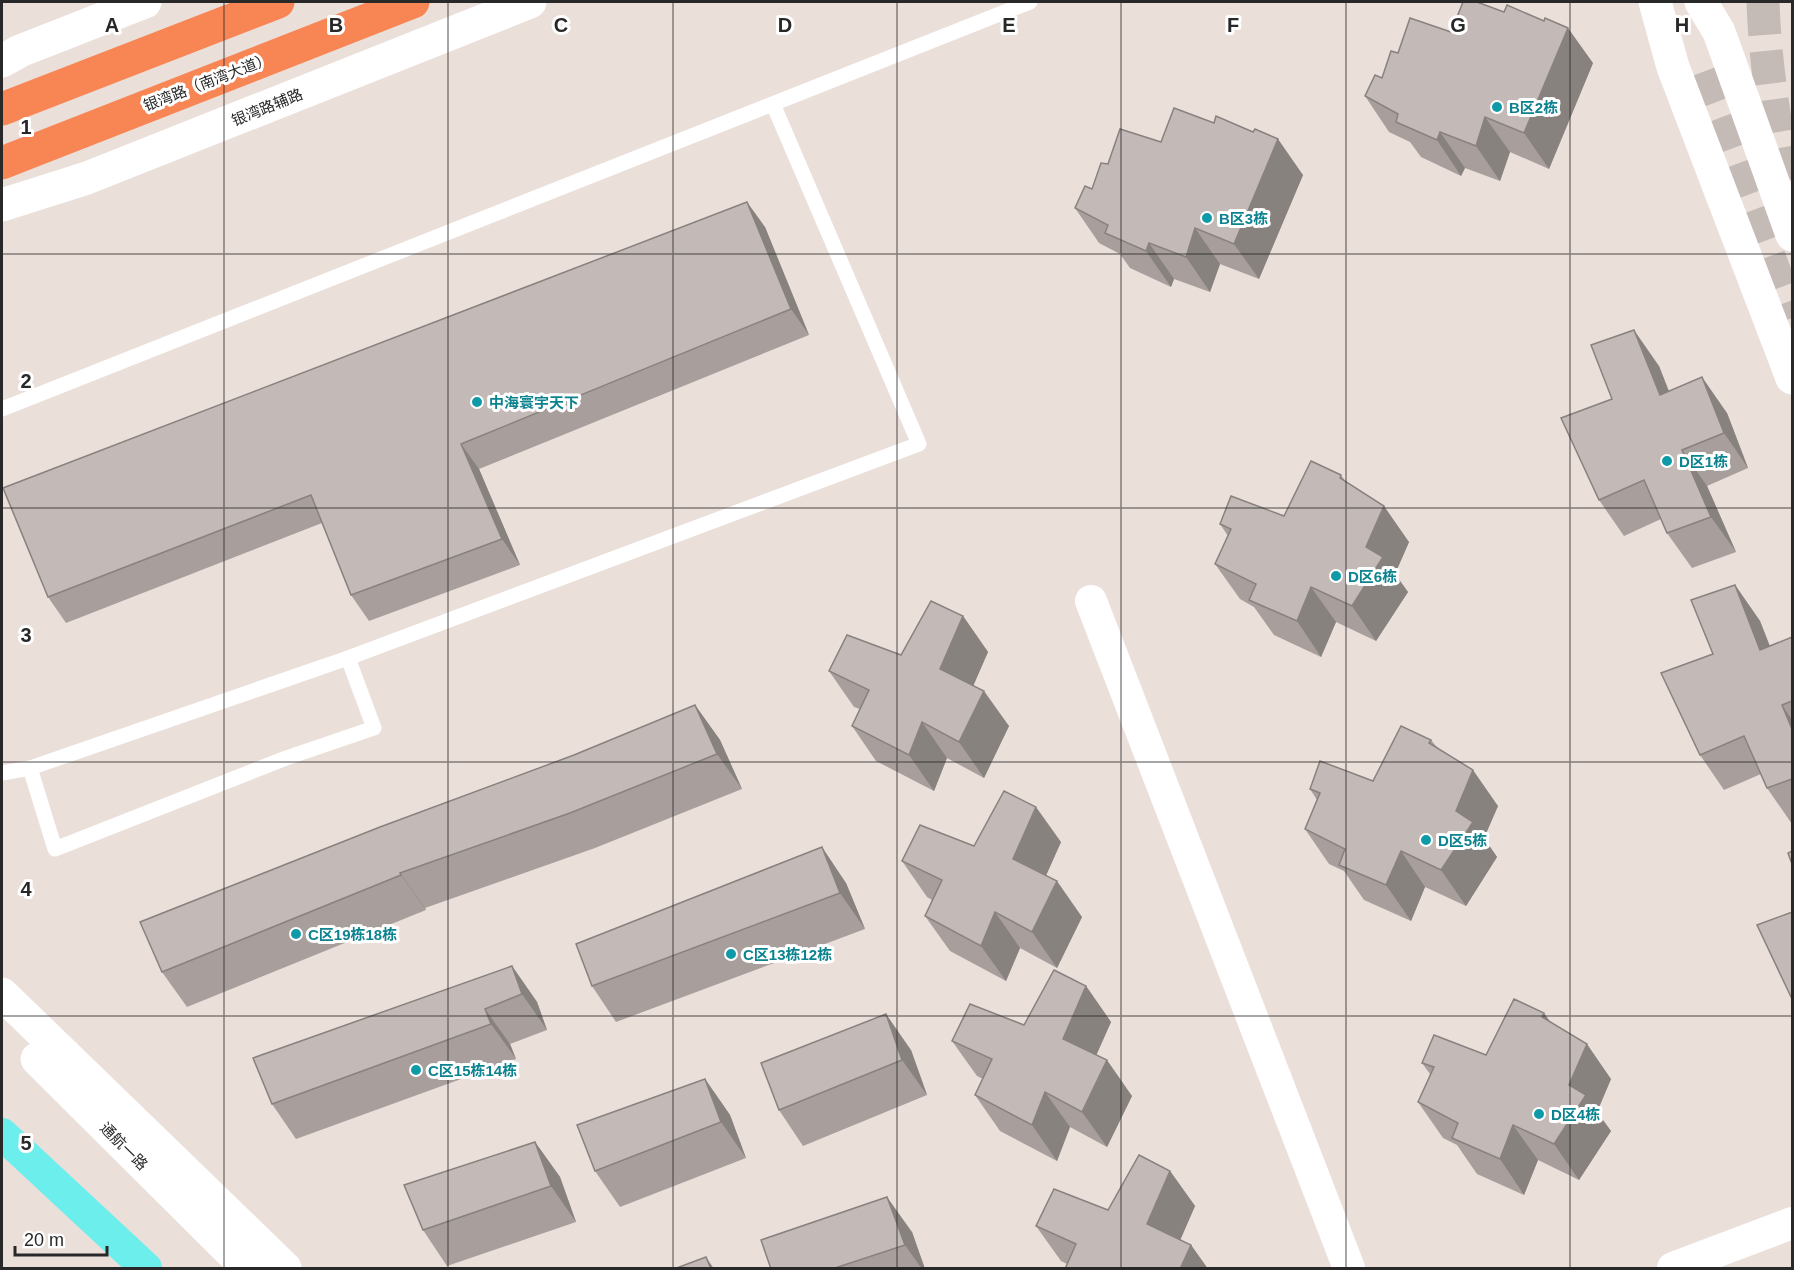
<svg xmlns="http://www.w3.org/2000/svg" width="1794" height="1270" font-family="Helvetica,'Noto Sans SC',sans-serif">
<style>
.lines{fill:none;stroke-linecap:round;stroke-linejoin:round}
.canal{stroke:#6beeec;stroke-width:32}
.secondary-tunnel{stroke:#c4bab6;stroke-width:33;stroke-dasharray:33 16;stroke-linecap:butt}
.service{stroke:#fff;stroke-width:15}
.minor{stroke:#fff;stroke-width:32}
.secondary{stroke:#fff;stroke-width:33}
.trunk{stroke:#f88655;stroke-width:33}
.wall{fill:#a89f9d}
.shaded-wall{fill:#88827f}
.building{fill:#c3b9b6;stroke:#88827f;stroke-width:1.5}
.grid{fill:none;stroke:#282828;stroke-width:1.5;stroke-opacity:0.55}
.culture-dot{fill:#0f9aa8;stroke:#fff;stroke-width:2}
.labels{text-anchor:middle;dominant-baseline:central;stroke-width:6;stroke-linejoin:round;paint-order:stroke}
.street-label{font-size:15px;fill:#282828;stroke:#fff}
.culture-label{font-size:15px;font-weight:bold;fill:#0d838f;stroke:#fff;text-anchor:start}
.grid-label{font-size:20px;text-anchor:middle;font-weight:bold;fill:#282828;stroke:#fff;stroke-width:6;stroke-linejoin:round;paint-order:stroke}
</style>
<rect width="100%" height="100%" fill="#ebdfda"/>
<g class="lines">
<polyline class="canal" points="2,1134 146,1268"/>
<g class="secondary-tunnel">
<path d="M1763 2C1765 68 1777 133 1788 198"/>
<polyline points="1700,73 1792,318"/>
</g>
<g class="service">
<polyline points="2,409 1030,2"/>
<polyline points="30,768 55,849 286,758 374,728 348,658"/>
<polyline points="2,773 30,768 348,658 919,444 773,104"/>
</g>
<g class="minor">
<polyline points="1091,601 1349,1268"/>
<polyline points="1673,1268 1792,1223"/>
</g>
<g class="secondary">
<polyline points="1655,2 1673,67 1792,378"/>
<polyline points="1701,2 1719,32 1792,235"/>
<polyline points="2,61 20,51 145,2"/>
<polyline points="2,205 87,178 530,2"/>
<polyline points="2,994 285,1268"/>
<polyline points="37,1059 247,1268"/>
</g>
<g class="trunk">
<polyline points="2,109 278,2"/>
<polyline points="2,163 413,2"/>
</g>
</g>
<g class="wall">
<polygon points="1451,32 1593,63 1549,169 1510,152 1500,181 1465,168 1461,176 1421,157 1410,142 1389,132 1365,96 1382,78 1398,53"/>
<polygon points="1214,123 1303,175 1259,279 1220,264 1210,292 1174,279 1171,287 1130,268 1120,254 1099,243 1075,208 1092,189 1108,164 1161,142"/>
<polygon points="765,227 809,335 479,469 520,565 369,621 351,595 322,523 66,623 48,597"/>
<polygon points="1659,366 1669,391 1727,413 1748,468 1707,486 1736,552 1692,568 1667,533 1661,519 1624,536 1599,500 1612,399"/>
<polygon points="1341,475 1346,482 1409,542 1395,574 1408,592 1376,641 1336,622 1321,657 1274,635 1254,607 1240,599 1215,564 1228,536 1220,524 1284,516"/>
<polygon points="1735,585 1760,621 1770,646 1792,637 1792,824 1767,788 1761,774 1724,790 1700,755 1713,654"/>
<polygon points="963,616 988,652 973,685 1009,726 984,778 947,758 934,791 876,761 852,726 860,709 854,707 829,671 901,655"/>
<polygon points="695,705 720,740 742,789 595,848 425,908 426,910 187,1007 162,972 574,755"/>
<polygon points="1431,740 1436,746 1498,806 1484,838 1497,857 1466,906 1425,887 1411,921 1364,900 1344,871 1329,864 1305,829 1317,800 1310,789 1373,781"/>
<polygon points="1061,842 1046,876 1082,917 1057,968 1020,948 1006,981 950,951 925,916 932,900 927,897 902,861 974,846"/>
<polygon points="846,883 865,929 616,1022 592,986"/>
<polygon points="512,966 537,1002 547,1030 510,1044 516,1059 296,1139 272,1104"/>
<polygon points="1086,986 1111,1022 1096,1055 1132,1096 1107,1147 1070,1127 1057,1161 1000,1131 975,1095 983,1079 977,1076 952,1041 1024,1025"/>
<polygon points="1550,1021 1611,1079 1597,1112 1611,1131 1579,1180 1538,1160 1524,1195 1477,1174 1457,1145 1443,1138 1418,1102 1430,1074 1422,1063 1486,1055"/>
<polygon points="911,1050 927,1095 803,1146 779,1110"/>
<polygon points="705,1079 730,1115 746,1158 620,1207 595,1171"/>
<polygon points="535,1142 560,1177 576,1222 447,1266 423,1230"/>
<polygon points="1170,1171 1195,1206 1180,1240 1191,1245 1208,1269 1065,1269 1067,1264 1061,1261 1036,1226 1108,1210"/>
<polygon points="912,1232 925,1269 771,1269"/>
</g>
<g class="shaded-wall">
<polygon points="1568,28 1593,63 1549,169 1524,133"/>
<polygon points="1485,117 1510,152 1500,181 1476,146"/>
<polygon points="1440,132 1465,168 1461,176 1437,140"/>
<polygon points="1278,139 1303,175 1259,279 1234,244"/>
<polygon points="747,202 765,227 809,335 791,309"/>
<polygon points="1195,228 1220,264 1210,292 1186,257"/>
<polygon points="1149,243 1174,279 1171,287 1146,251"/>
<polygon points="1634,330 1659,366 1684,431 1660,395"/>
<polygon points="1702,377 1727,413 1748,468 1724,433"/>
<polygon points="461,444 479,469 520,565 502,539"/>
<polygon points="1682,450 1707,486 1736,552 1711,517"/>
<polygon points="1384,506 1409,542 1395,574 1408,592 1376,641 1352,606 1366,547"/>
<polygon points="1735,585 1760,621 1785,686 1760,650"/>
<polygon points="1311,587 1336,622 1321,657 1297,621"/>
<polygon points="963,616 988,652 965,705 940,669"/>
<polygon points="984,691 1009,726 984,778 959,742"/>
<polygon points="695,705 720,740 742,789 717,754"/>
<polygon points="1782,705 1792,720 1792,729"/>
<polygon points="922,722 947,758 934,791 909,755"/>
<polygon points="1473,770 1498,806 1484,838 1497,857 1466,906 1441,870 1456,811"/>
<polygon points="1036,807 1061,842 1037,895 1013,859"/>
<polygon points="822,847 846,883 865,929 840,893"/>
<polygon points="1401,851 1425,887 1411,921 1386,885"/>
<polygon points="400,873 425,908 426,910 401,875"/>
<polygon points="1057,881 1082,917 1057,968 1032,932"/>
<polygon points="995,912 1020,948 1006,981 981,946"/>
<polygon points="512,966 537,1002 547,1030 522,994"/>
<polygon points="1086,986 1111,1022 1088,1074 1063,1039"/>
<polygon points="485,1009 510,1044 516,1059 491,1024"/>
<polygon points="1544,1013 1569,1049 1542,1017"/>
<polygon points="886,1014 911,1050 927,1095 902,1060"/>
<polygon points="1587,1044 1611,1079 1597,1112 1611,1131 1579,1180 1554,1144 1569,1085"/>
<polygon points="1107,1060 1132,1096 1107,1147 1082,1112"/>
<polygon points="705,1079 730,1115 746,1158 721,1122"/>
<polygon points="1045,1092 1070,1127 1057,1161 1032,1125"/>
<polygon points="1513,1125 1538,1160 1524,1195 1500,1159"/>
<polygon points="535,1142 560,1177 576,1222 551,1186"/>
<polygon points="1170,1171 1195,1206 1172,1259 1147,1224"/>
<polygon points="887,1197 912,1232 925,1269 922,1269 905,1245"/>
<polygon points="1191,1245 1208,1269 1180,1269"/>
<polygon points="706,1257 714,1269 711,1269"/>
</g>
<g class="building">
<polygon points="1463,2 1477,2 1504,12 1507,5 1544,21 1545,18 1568,28 1524,133 1485,117 1476,146 1440,132 1437,140 1396,122 1398,114 1365,96 1375,75 1382,78 1391,51 1398,53 1410,18 1451,32"/>
<polygon points="1174,108 1214,123 1216,116 1253,132 1255,129 1278,139 1234,244 1195,228 1186,257 1149,243 1146,251 1105,233 1108,225 1075,208 1085,186 1092,189 1101,163 1108,164 1120,129 1161,142"/>
<polygon points="747,202 791,309 461,444 502,539 351,595 311,495 48,597 3,488"/>
<polygon points="1634,330 1660,395 1702,377 1724,433 1682,450 1711,517 1667,533 1644,480 1599,500 1561,418 1612,399 1591,345"/>
<polygon points="1311,461 1341,475 1340,478 1384,506 1366,547 1383,557 1352,606 1311,587 1297,621 1249,600 1256,584 1215,564 1231,529 1220,524 1231,496 1284,516"/>
<polygon points="1735,585 1760,650 1792,637 1792,701 1782,705 1792,729 1792,779 1767,788 1744,736 1700,755 1661,673 1713,654 1691,600"/>
<polygon points="931,601 963,616 940,669 984,691 959,742 922,722 909,755 852,726 869,690 829,671 847,635 901,655"/>
<polygon points="695,705 717,754 570,813 400,873 401,875 162,972 140,922 380,827 574,755"/>
<polygon points="1401,726 1431,740 1429,743 1473,770 1456,811 1473,822 1441,870 1401,851 1386,885 1339,865 1345,849 1305,829 1320,793 1310,789 1320,761 1373,781"/>
<polygon points="1004,791 1036,807 1013,859 1057,881 1032,932 995,912 981,946 925,916 942,880 902,861 920,825 974,846"/>
<polygon points="822,847 840,893 592,986 576,944"/>
<polygon points="1792,851 1792,864 1788,853"/>
<polygon points="1792,912 1792,999 1757,925"/>
<polygon points="512,966 522,994 485,1009 491,1024 272,1104 253,1058"/>
<polygon points="1054,970 1086,986 1063,1039 1107,1060 1082,1112 1045,1092 1032,1125 975,1095 992,1059 952,1041 970,1004 1024,1025"/>
<polygon points="1514,999 1544,1013 1542,1017 1587,1044 1569,1085 1586,1095 1554,1144 1513,1125 1500,1159 1452,1138 1458,1123 1418,1102 1434,1067 1422,1063 1434,1035 1486,1055"/>
<polygon points="886,1014 902,1060 779,1110 761,1063"/>
<polygon points="705,1079 721,1122 595,1171 577,1125"/>
<polygon points="535,1142 551,1186 423,1230 404,1185"/>
<polygon points="1139,1155 1170,1171 1147,1224 1191,1245 1180,1269 1065,1269 1076,1244 1036,1226 1054,1189 1108,1210"/>
<polygon points="887,1197 905,1245 832,1269 771,1269 761,1240"/>
<polygon points="706,1257 711,1269 674,1269"/>
</g>
<path class="grid" d="M224 2V1268M448 2V1268M673 2V1268M897 2V1268M1121 2V1268M1346 2V1268M1570 2V1268M2 254H1792M2 508H1792M2 762H1792M2 1016H1792"/>
<g class="culture-dot">
<circle cx="1497" cy="107" r="6"/>
<circle cx="1207" cy="218" r="6"/>
<circle cx="477" cy="402" r="6"/>
<circle cx="1667" cy="461" r="6"/>
<circle cx="1336" cy="576" r="6"/>
<circle cx="1426" cy="840" r="6"/>
<circle cx="296" cy="934" r="6"/>
<circle cx="731" cy="954" r="6"/>
<circle cx="416" cy="1070" r="6"/>
<circle cx="1539" cy="1114" r="6"/>
</g>
<g class="labels">
<g class="street-label">
<text transform="translate(207 82) rotate(-21)">银湾路（南湾大道）</text>
<text transform="translate(267 107) rotate(-22)">银湾路辅路</text>
<text transform="translate(124 1146) rotate(45)">通航一路</text>
</g>
<g class="culture-label">
<text x="1509" y="107">B区2栋</text>
<text x="1219" y="218">B区3栋</text>
<text x="489" y="402">中海寰宇天下</text>
<text x="1679" y="461">D区1栋</text>
<text x="1348" y="576">D区6栋</text>
<text x="1438" y="840">D区5栋</text>
<text x="308" y="934">C区19栋18栋</text>
<text x="743" y="954">C区13栋12栋</text>
<text x="428" y="1070">C区15栋14栋</text>
<text x="1551" y="1114">D区4栋</text>
</g>
</g>
<g class="grid-label">
<text x="112" y="32">A</text>
<text x="336" y="32">B</text>
<text x="561" y="32">C</text>
<text x="785" y="32">D</text>
<text x="1009" y="32">E</text>
<text x="1233" y="32">F</text>
<text x="1458" y="32">G</text>
<text x="1682" y="32">H</text>
<text x="26" y="134">1</text>
<text x="26" y="388">2</text>
<text x="26" y="642">3</text>
<text x="26" y="896">4</text>
<text x="26" y="1150">5</text>
</g>
<rect width="1794" height="1270" fill="none" stroke="#282828" stroke-width="6"/>
<path d="M15 1246v9h92v-9" fill="none" stroke="#282828" stroke-width="3"/>
<text x="24" y="1246" font-size="18" fill="#282828" stroke="#ffffff" stroke-width="4.5" paint-order="stroke">20 m</text>
</svg>
